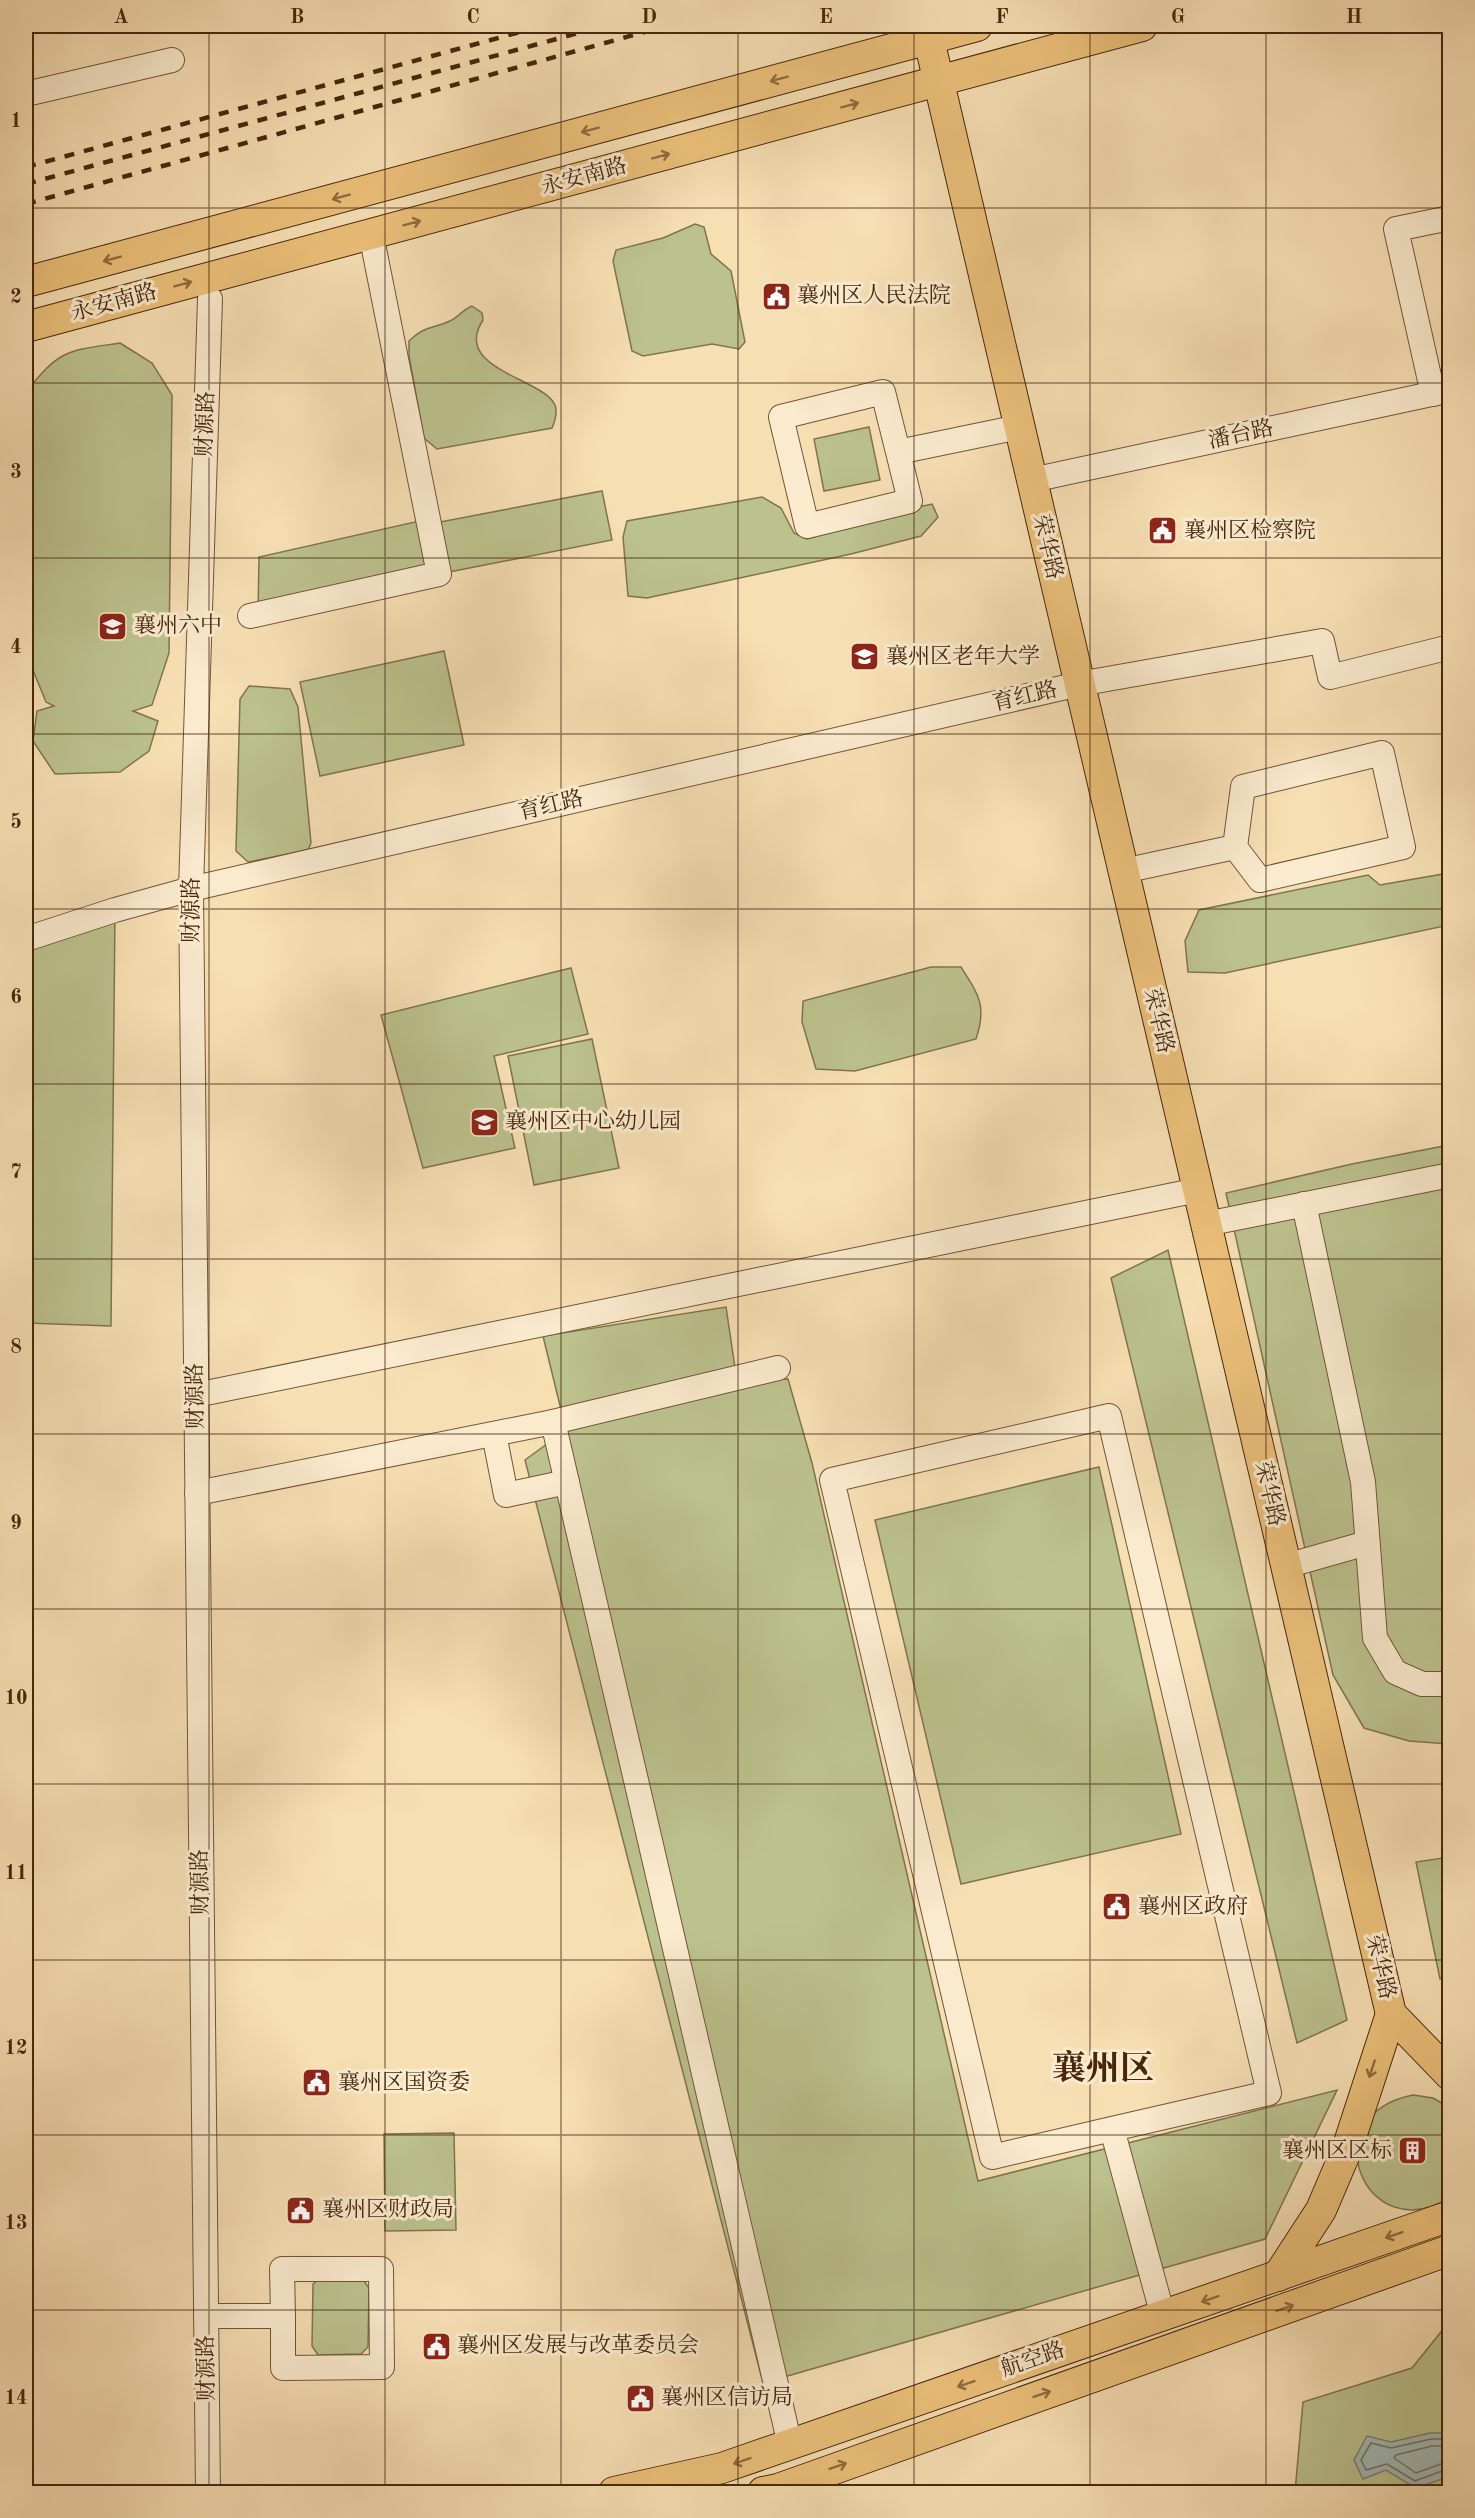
<svg xmlns="http://www.w3.org/2000/svg" width="1475" height="2518" font-family="'Old Standard TT','Noto Serif SC',serif">
<style>
.green{fill:#bcc28e;stroke:#81744e;stroke-width:1.5}
.water{fill:#a1bab7;stroke:#7d7f73;stroke-width:1.5}
.lines{fill:none;stroke-linecap:round;stroke-linejoin:round}
.shore{stroke:#747062;stroke-width:1.5}
.minor-casing{stroke:#725538;stroke-width:26}
.major-casing{stroke:#46270e;stroke-width:32}
.minor{stroke:#faeace;stroke-width:24}
.major{stroke:#ecc07a;stroke-width:30}
.rail{stroke:#46270e;stroke-width:4.5;stroke-dasharray:10 10;stroke-linecap:butt}
.oneway{stroke:#916c3f}
.grid{fill:none;stroke:#46270e;stroke-width:1.5;stroke-opacity:0.55}
.labels{text-anchor:middle;dominant-baseline:central;stroke-width:6;stroke-linejoin:round;paint-order:stroke}
.street-label{font-size:22px;fill:#46270e;stroke:#faeace}
.poi-label{font-size:22px;fill:#46270e;stroke:#faeace;text-anchor:start}
.town-label{font-size:34px;font-weight:bold;fill:#46270e;stroke:#faeace}
.neatline{fill:none;stroke:#46270e;stroke-width:2}
.grid-label{font-size:20px;text-anchor:middle;font-weight:bold;fill:#46270e}
</style>
<rect width="100%" height="100%" fill="#f7dfb4"/>
<filter id="stains"><feTurbulence type="fractalNoise" baseFrequency=".00333" numOctaves="4"/><feColorMatrix values="0 0 0 0 .2 0 0 0 0 .09 0 0 0 0 .02 0 0 0 .5 -.17"/></filter>
<radialGradient id="worn" r=".72"><stop offset=".6" stop-color="#630" stop-opacity="0"/><stop offset="1" stop-color="#630" stop-opacity=".3"/></radialGradient>
<g class="green">
<polygon points="695,224 704,227 711,254 731,271 745,342 739,349 712,344 643,356 632,351 613,261 616,250 663,238"/>
<path d="M472 306 482 313 483 320C451 369 543 378 555 405 558 413 555 421 552 428L437 449 424 438 409 356V341C425 325 434 329 452 320 459 316 464 309 472 306Z"/>
<path d="M120 343 152 363 172 395 169 653 152 705 133 711 158 721 149 751 120 772 55 774 33 741 37 711 54 706 46 702 26 653V392C60 349 67 351 120 343Z"/>
<polygon points="869,427 880,480 824,491 814,439"/>
<polygon points="602,491 612,540 439,574 258,615 259,557 428,519 430,524"/>
<polygon points="762,497 781,508 794,533 807,539 909,509 932,504 938,517 921,536 851,554 647,598 628,596 623,537 627,521"/>
<polygon points="444,651 464,745 320,776 300,682"/>
<polygon points="249,686 290,689 298,707 311,843 308,850 248,862 236,851 240,699"/>
<polygon points="1449,873 1449,925 1225,973 1188,972 1185,941 1199,910 1368,875 1380,885"/>
<polygon points="115,910 111,1326 26,1323 26,939"/>
<path d="M931 967H961C979 995 987 1006 976 1039L855 1071 816 1069 802 1022 803 1001Z"/>
<polygon points="571,968 588,1034 494,1056 515,1148 423,1168 381,1015"/>
<polygon points="592,1039 619,1168 534,1185 508,1056"/>
<polygon points="1449,1145 1449,1744 1409,1741 1364,1728 1333,1675 1226,1193 1352,1164"/>
<polygon points="1168,1250 1347,2020 1297,2043 1111,1278"/>
<polygon points="726,1307 737,1381 788,1379 812,1463 978,2181 1337,2090 1265,2239 763,2383 525,1460 566,1430 543,1336"/>
<polygon points="1099,1467 1181,1834 961,1884 875,1520"/>
<polygon points="1449,1857 1449,1978 1440,1979 1416,1862"/>
<path d="M1413 2095 1433 2098 1449 2107V2198C1364 2250 1311 2115 1413 2095Z"/>
<polygon points="454,2133 456,2230 385,2231 384,2134"/>
<polygon points="322,2277 361,2277 369,2288 368,2347 361,2354 318,2355 312,2346 313,2284"/>
<polygon points="1449,2322 1449,2492 1295,2492 1303,2402 1412,2368"/>
</g>
<polygon class="water" points="1430,2433 1449,2433 1449,2477 1415,2488 1386,2470 1363,2479 1354,2460 1367,2436 1391,2442"/>
<g class="lines">
<g class="shore">
<polyline points="1450,2439 1431,2439 1391,2448 1371,2443 1361,2460 1366,2470 1387,2464 1415,2481 1442,2471 1450,2471"/>
<polyline points="1450,2446 1432,2446 1396,2455 1394,2458 1416,2473 1441,2464 1450,2464"/>
</g>
<defs>
<g id="minor">
<polyline points="26,94 172,60"/>
<polyline points="1433,394 1396,229 1450,218"/>
<polyline points="898,452 910,501 807,526 781,417 883,392 898,452 1019,427"/>
<polyline points="1032,480 1450,390"/>
<polyline points="250,616 439,574 371,234"/>
<polygon points="1382,753 1403,847 1260,880 1235,847 1243,787"/>
<polyline points="1123,871 1235,847"/>
<polyline points="26,939 115,910 191,889 1079,684 1322,641 1330,677 1450,647"/>
<polyline points="1304,1204 1363,1482 1375,1638 1395,1672 1422,1684 1450,1684"/>
<polyline points="1206,1224 1450,1175"/>
<polyline points="196,1395 1198,1190"/>
<polyline points="553,1422 790,2445"/>
<polyline points="494,1434 506,1495 567,1482"/>
<polyline points="197,1493 553,1422 778,1368"/>
<polyline points="1286,1566 1367,1543"/>
<polyline points="1112,2129 1269,2093 1109,1416 832,1480 992,2157 1112,2129 1163,2316"/>
<polyline points="206,2316 283,2316 283,2368 382,2367 381,2269 282,2269 283,2316"/>
<polyline points="208,2492 191,889 210,299"/>
</g>
<g id="major">
<polyline points="926,27 1391,2014 1450,2075"/>
<polyline points="26,282 977,26"/>
<polyline points="26,327 1142,26"/>
<polyline points="1278,2276 1321,2210 1347,2149 1391,2014"/>
<polyline points="614,2492 722,2468 1450,2216"/>
<polyline points="763,2492 778,2489 1450,2250"/>
</g>
</defs>
<use href="#minor" class="minor-casing"/>
<use href="#major" class="major-casing"/>
<use href="#minor" class="minor"/>
<use href="#major" class="major"/>
<g class="rail">
<polyline points="26,30 64,26"/>
<polyline points="26,167 542,26"/>
<polyline points="26,184 604,26"/>
<polyline points="26,204 666,26"/>
</g>
</g>
<defs><path id="oneway-shaft" d="M-6 0H5M1.5-3L5.5 0L1.5 3" fill="none" stroke-width="1.6" stroke-linecap="round" stroke-linejoin="round" transform="scale(1.5)"/></defs>
<g class="oneway">
<use href="#oneway-shaft" transform="translate(779 79) rotate(165)"/>
<use href="#oneway-shaft" transform="translate(850 105) rotate(-15)"/>
<use href="#oneway-shaft" transform="translate(590 130) rotate(165)"/>
<use href="#oneway-shaft" transform="translate(661 156) rotate(-15)"/>
<use href="#oneway-shaft" transform="translate(341 197) rotate(165)"/>
<use href="#oneway-shaft" transform="translate(412 223) rotate(-15)"/>
<use href="#oneway-shaft" transform="translate(112 259) rotate(165)"/>
<use href="#oneway-shaft" transform="translate(183 284) rotate(-15)"/>
<use href="#oneway-shaft" transform="translate(1372 2069) rotate(108)"/>
<use href="#oneway-shaft" transform="translate(1394 2235) rotate(161)"/>
<use href="#oneway-shaft" transform="translate(1210 2299) rotate(161)"/>
<use href="#oneway-shaft" transform="translate(1285 2308) rotate(-19)"/>
<use href="#oneway-shaft" transform="translate(966 2384) rotate(161)"/>
<use href="#oneway-shaft" transform="translate(1042 2394) rotate(-19)"/>
<use href="#oneway-shaft" transform="translate(742 2461) rotate(161)"/>
<use href="#oneway-shaft" transform="translate(838 2466) rotate(-19)"/>
</g>
<path class="grid" d="M209 26V2492M385 26V2492M561 26V2492M738 26V2492M914 26V2492M1090 26V2492M1266 26V2492M26 208H1450M26 383H1450M26 558H1450M26 734H1450M26 909H1450M26 1084H1450M26 1259H1450M26 1434H1450M26 1609H1450M26 1784H1450M26 1960H1450M26 2135H1450M26 2310H1450"/>
<defs>
<symbol id="civic-square" viewBox="-11 -11 22 22"><rect x="-9" y="-9" width="18" height="18" rx="4" fill="#8f2418" stroke="#faeace"/><path d="M-.6-6.5H3V-4.5H.6V-3L4-1V1h2V6H-6V1h2V-1L-.6-3ZM-1.2 2.5V6h2.4V2.5Z" fill="#fff"/></symbol>
<symbol id="school-square" viewBox="-11 -11 22 22"><rect x="-9" y="-9" width="18" height="18" rx="4" fill="#8f2418" stroke="#faeace"/><path d="M0-5L7-2L0 1L-7-2ZM-4 1L0 2.5L4 1V4Q0 6-4 4Z" fill="#fff"/></symbol>
<symbol id="university-square" viewBox="-11 -11 22 22"><rect x="-9" y="-9" width="18" height="18" rx="4" fill="#8f2418" stroke="#faeace"/><path d="M0-5L7-2L0 1L-7-2ZM-4 1L0 2.5L4 1V4Q0 6-4 4Z" fill="#fff"/></symbol>
<symbol id="building-square" viewBox="-11 -11 22 22"><rect x="-9" y="-9" width="18" height="18" rx="4" fill="#8f2418" stroke="#faeace"/><path d="M-4-6H4V6H1V3H-1V6H-4ZM-2.5-4.3h1.7v1.8h-1.7ZM.8-4.3h1.7v1.8H.8ZM-2.5-1h1.7V.8h-1.7ZM.8-1h1.7V.8H.8Z" fill="#fff"/></symbol>
</defs>
<g fill-rule="evenodd">
<use href="#civic-square" x="760" y="280" width="33" height="33"/>
<use href="#civic-square" x="1146" y="514" width="33" height="33"/>
<use href="#school-square" x="96" y="610" width="33" height="33"/>
<use href="#university-square" x="848" y="640" width="33" height="33"/>
<use href="#school-square" x="468" y="1106" width="33" height="33"/>
<use href="#civic-square" x="1100" y="1890" width="33" height="33"/>
<use href="#civic-square" x="300" y="2066" width="33" height="33"/>
<use href="#building-square" x="1396" y="2134" width="33" height="33"/>
<use href="#civic-square" x="284" y="2194" width="33" height="33"/>
<use href="#civic-square" x="420" y="2330" width="33" height="33"/>
<use href="#civic-square" x="624" y="2382" width="33" height="33"/>
</g>
<g class="labels">
<g class="street-label">
<text transform="translate(584 177) rotate(-15)">永安南路</text>
<text transform="translate(114 303) rotate(-15)">永安南路</text>
<text transform="translate(206 424) rotate(-88)">财源路</text>
<text transform="translate(1241 435) rotate(-12)">潘台路</text>
<text transform="translate(1047 547) rotate(77)">荣华路</text>
<text transform="translate(1025 697) rotate(-13)">育红路</text>
<text transform="translate(551 806) rotate(-13)">育红路</text>
<text transform="translate(192 910) rotate(-90)">财源路</text>
<text transform="translate(1158 1021) rotate(77)">荣华路</text>
<text transform="translate(196 1396) rotate(-91)">财源路</text>
<text transform="translate(1269 1494) rotate(77)">荣华路</text>
<text transform="translate(201 1882) rotate(-91)">财源路</text>
<text transform="translate(1380 1967) rotate(77)">荣华路</text>
<text transform="translate(1033 2360) rotate(-19)">航空路</text>
<text transform="translate(207 2368) rotate(-91)">财源路</text>
</g>
<g class="poi-label">
<text x="797" y="296">襄州区人民法院</text>
<text x="1184" y="531">襄州区检察院</text>
<text x="134" y="626">襄州六中</text>
<text x="886" y="657">襄州区老年大学</text>
<text x="505" y="1122">襄州区中心幼儿园</text>
<text x="1138" y="1907">襄州区政府</text>
<text x="338" y="2083">襄州区国资委</text>
<text x="1392" y="2151" text-anchor="end">襄州区区标</text>
<text x="322" y="2210">襄州区财政局</text>
<text x="457" y="2346">襄州区发展与改革委员会</text>
<text x="661" y="2398">襄州区信访局</text>
</g>
<g class="town-label">
<text x="1103" y="2070">襄州区</text>
</g>
</g>
<rect width="1475" height="2518" fill="none" stroke="#f7dfb4" stroke-width="66"/>
<rect x="33" y="33" width="1409" height="2452" class="neatline"/>
<g class="grid-label">
<text x="121" y="23">A</text>
<text x="297" y="23">B</text>
<text x="473" y="23">C</text>
<text x="649" y="23">D</text>
<text x="826" y="23">E</text>
<text x="1002" y="23">F</text>
<text x="1178" y="23">G</text>
<text x="1354" y="23">H</text>
<text x="16" y="127">1</text>
<text x="16" y="303">2</text>
<text x="16" y="478">3</text>
<text x="16" y="653">4</text>
<text x="16" y="828">5</text>
<text x="16" y="1003">6</text>
<text x="16" y="1178">7</text>
<text x="16" y="1353">8</text>
<text x="16" y="1529">9</text>
<text x="16" y="1704">10</text>
<text x="16" y="1879">11</text>
<text x="16" y="2054">12</text>
<text x="16" y="2229">13</text>
<text x="16" y="2404">14</text>
</g>
<rect width="100%" height="100%" filter="url(#stains)"/>
<rect width="100%" height="100%" fill="url(#worn)"/>
</svg>
